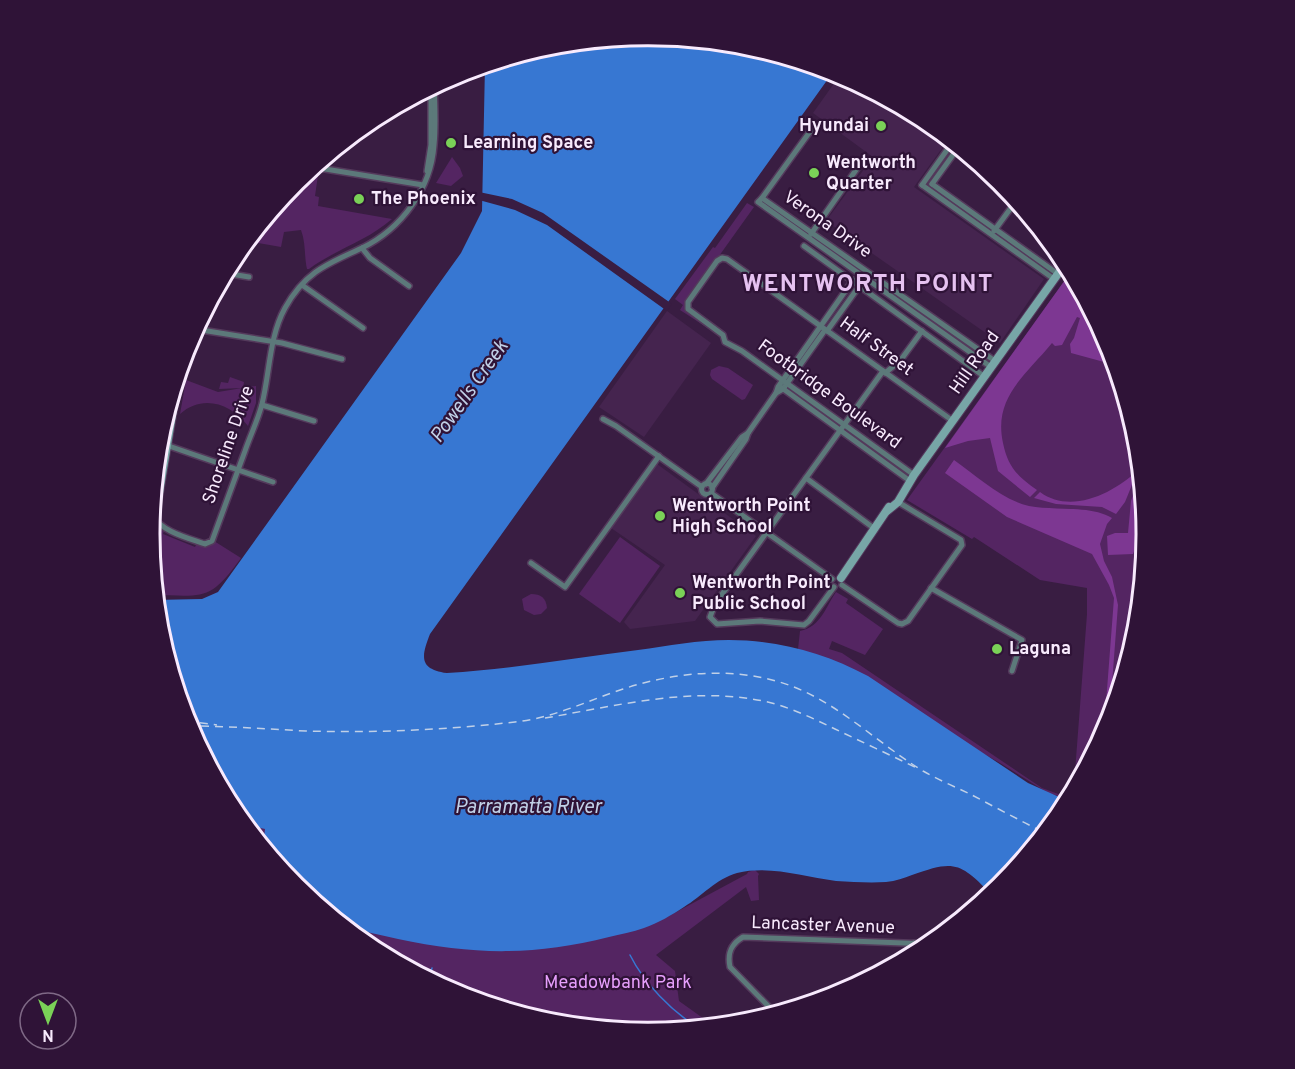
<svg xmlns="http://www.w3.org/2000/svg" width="1295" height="1069" font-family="Overpass,sans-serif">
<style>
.built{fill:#45244f}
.green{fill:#542562}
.forest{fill:#7d3792}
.water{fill:#3777d2}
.pier{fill:#391d42}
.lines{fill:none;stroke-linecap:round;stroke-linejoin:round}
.stream{stroke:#3777d2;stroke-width:1.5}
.ferry{stroke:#c0d0e7;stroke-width:1.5;stroke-dasharray:8 6;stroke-linecap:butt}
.street-casing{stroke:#543a5c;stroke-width:8}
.secondary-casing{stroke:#543a5c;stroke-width:10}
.street{stroke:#5c797a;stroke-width:5}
.secondary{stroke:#77a6a7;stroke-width:8}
.poi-dot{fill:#7ad157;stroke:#2f1337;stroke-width:2}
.labels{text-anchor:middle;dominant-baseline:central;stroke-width:4.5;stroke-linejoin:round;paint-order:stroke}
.poi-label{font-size:18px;font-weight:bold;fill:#f8eafd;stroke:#2f1337;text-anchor:start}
.street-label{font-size:18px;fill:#f8eafd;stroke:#2f1337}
.park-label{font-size:18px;fill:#e69ffc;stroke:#2f1337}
.water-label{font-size:20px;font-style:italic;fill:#c0d0e7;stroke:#2f1337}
.district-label{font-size:24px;font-weight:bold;letter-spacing:1.5px;fill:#e6c2f1;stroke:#2f1337}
.rim{fill:none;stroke:#f8eafd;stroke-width:3}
</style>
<rect width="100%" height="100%" fill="#391d42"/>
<g class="built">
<polygon points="840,75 925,120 948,140 914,187 1044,279 1000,343 826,221 873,157 813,113"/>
<polygon points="667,311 711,343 644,437 599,407"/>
<polygon points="657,464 756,536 695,621 630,629 624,622 665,565 611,528"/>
</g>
<g class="green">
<polygon points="452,157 460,168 463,176 451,186 436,183"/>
<path d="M306 173 318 175 315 196 319 197 318 206 392 219C367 241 336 249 309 269H307C304 256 306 243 301 230L284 232 281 247 246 241 288 191 299 193 302 177Z"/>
<polygon points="747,203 754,207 684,305 686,312 695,317 720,336 680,310 683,305 675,299 713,247 715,248"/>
<polygon points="1070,273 1108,344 1136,438 1146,535 1136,632 1108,726 1076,784 1075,772 1087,614 1087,588 1040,580 974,537 972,539 907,500"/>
<polygon points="719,366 728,368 753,385 745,399 742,400 712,379 710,375 711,370"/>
<path d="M230 377 244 382 243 388 256 386V403L248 426C231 403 202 394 180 414L186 380 218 392 242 388 219 389 221 382 228 383Z"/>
<path d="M150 521 164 530 163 534 195 547 197 543 208 547 214 541 241 558C210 601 205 596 155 595L149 534Z"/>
<polygon points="620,537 660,566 620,623 579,594"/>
<path d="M836 592 848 599 846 603 883 629 865 655 832 641 829 649 842 653 1042 788 1069 798 1068 799 1048 793 1000 763 798 649 800 631C821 627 826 606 836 592Z"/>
<path d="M531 594C541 594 546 598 547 608L541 614 534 615 524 610 522 599Z"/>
<polygon points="230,806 246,824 667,917 747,874 748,872 755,870 759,874 758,876 759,900 751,901 746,887 656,955 675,971 679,1001 714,1026 647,1033 550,1023 456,995 370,949 295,887"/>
</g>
<g class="forest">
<path d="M1070 273 1108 344 1114 363 1112 366 1104 362 1071 353 1070 344 1074 338 1080 318 1077 317 1062 345 1055 346 1052 343C1026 375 993 397 1003 443 1008 467 1017 476 1037 490L1030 497 998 471 990 438 968 441 945 448Z"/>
<path d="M954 460C977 476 1002 500 1029 506 1055 511 1091 505 1112 518L1107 524 1100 544 1104 561 1112 577 1118 605 1109 723 1106 729H1104L1114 598 1109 585 1092 554 1007 517 945 473Z"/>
<path d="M1138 470 1125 502 1116 514 1102 507 1056 504 1034 498 1040 492C1071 515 1114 493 1138 470Z"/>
<polygon points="1140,475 1145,527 1141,542 1136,545 1133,554 1108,555 1107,536 1115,533 1128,533 1131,501"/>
</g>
<path class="water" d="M648 36 745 46 833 72 430 634C421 657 419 669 447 673 511 669 575 658 638 650 668 646 698 640 729 640 778 640 825 653 868 676L1028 783 1068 801 1062 812 1000 887 991 894C960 862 954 860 912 875 904 878 896 881 886 882 870 883 853 882 836 881 803 877 771 865 737 873 716 879 702 896 684 907 672 915 658 923 644 928 633 932 620 934 609 937 533 956 473 955 398 939 375 934 349 929 329 915 302 897 283 872 263 847L265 829 247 825 230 806 187 725 159 631 155 600 202 599 218 592 461 253 482 211 485 65 551 46Z"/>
<polygon class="pier" points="479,192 512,199 543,213 672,304 667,311 547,225 515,210 479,200"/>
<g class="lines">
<g class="stream">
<path d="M630 955C644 983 672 1012 699 1028"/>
<polyline points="429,980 432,968"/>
</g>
<g class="ferry">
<path d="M545 718C616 706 691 686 763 701 788 706 812 718 835 729 862 742 890 755 917 768"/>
<polyline points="186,721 217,725"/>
<path d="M187 726C227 726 266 729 306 731 375 733 445 730 515 722 553 718 587 701 623 689 672 673 726 667 776 681 832 696 874 741 923 771 937 779 953 786 968 793 993 806 1019 820 1045 833"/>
</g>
<defs>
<g id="street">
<polyline points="313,167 423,185"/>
<polyline points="427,171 431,145 431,94"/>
<polyline points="932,184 1058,274"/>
<polyline points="932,184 958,148"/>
<polyline points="922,185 1054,279"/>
<polyline points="922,185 952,143"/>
<polyline points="762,198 814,126"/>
<polyline points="994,231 1016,201"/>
<polyline points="811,234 863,160"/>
<polyline points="804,246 985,377"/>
<polyline points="362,248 370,258 409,286"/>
<polyline points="225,273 249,277"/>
<polyline points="302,285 363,328"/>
<polyline points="195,329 282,343 342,359"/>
<polyline points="825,330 783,389 776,393 778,387 853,280"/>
<polyline points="827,331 860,285"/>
<polyline points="991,367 758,202 762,198 995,361"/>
<polyline points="885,373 900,361 922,331"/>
<polyline points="782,388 910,481"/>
<polyline points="262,405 314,421"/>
<polyline points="603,419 616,426 702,487"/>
<polyline points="166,445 273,482"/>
<polyline points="914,475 742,351 725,342 723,335 688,309 688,302 717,261 722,258 727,259 953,421"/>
<polyline points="806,478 875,529"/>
<circle cx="707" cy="489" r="5.5"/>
<polyline points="706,484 742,437 748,433"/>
<polyline points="712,488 746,439 748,433 776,393"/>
<polyline points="711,493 832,579"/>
<path d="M152 515C162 532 188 538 205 544L212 541C223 511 234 481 245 451 250 436 258 420 262 404 270 372 269 337 285 308 305 272 327 264 362 248 401 229 431 189 434 145 436 125 435 105 434 86"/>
<polyline points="531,563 565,587 659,456"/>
<polyline points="842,585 898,623 902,624 908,621 962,545 961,540 898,502"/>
<polyline points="834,587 809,621 804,625 760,621 717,624 710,617 715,604 883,371"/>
<polyline points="931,588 1022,640 1012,671"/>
<polyline points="914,943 917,953"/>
<path d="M776 1014 730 967C727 953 731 944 743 937L931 944"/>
</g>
<g id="secondary">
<polyline points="887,511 898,502 914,475 1065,264"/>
<polyline points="151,516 156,511 157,505 180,368"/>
<polyline points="841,578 889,507"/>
</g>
</defs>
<use href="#street" class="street-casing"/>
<use href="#secondary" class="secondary-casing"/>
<use href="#street" class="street"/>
<use href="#secondary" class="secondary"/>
</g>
<g class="poi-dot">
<circle cx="881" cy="126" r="6"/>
<circle cx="451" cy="143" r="6"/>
<circle cx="814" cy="173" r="6"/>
<circle cx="359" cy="199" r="6"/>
<circle cx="660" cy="516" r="6"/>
<circle cx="680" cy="593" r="6"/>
<circle cx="997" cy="649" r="6"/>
</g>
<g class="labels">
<g class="poi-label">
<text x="869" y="126" text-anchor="end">Hyundai</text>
<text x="463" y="143">Learning Space</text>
<text x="826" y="163">Wentworth<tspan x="826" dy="21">Quarter</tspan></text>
<text x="371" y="199">The Phoenix</text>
<text x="672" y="506">Wentworth Point<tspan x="672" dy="21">High School</tspan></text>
<text x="692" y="583">Wentworth Point<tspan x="692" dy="21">Public School</tspan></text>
<text x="1009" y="649">Laguna</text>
</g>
<g class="street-label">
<text transform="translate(827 225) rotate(35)">Verona Drive</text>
<text transform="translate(876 347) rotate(36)">Half Street</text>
<text transform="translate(975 363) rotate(-55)">Hill Road</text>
<text transform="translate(829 395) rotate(36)">Footbridge Boulevard</text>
<text transform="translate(229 445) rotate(-71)">Shoreline Drive</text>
<text transform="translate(823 926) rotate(2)">Lancaster Avenue</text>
</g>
<g class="park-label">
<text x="618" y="983">Meadowbank Park</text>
</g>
<g class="water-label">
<text transform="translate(470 392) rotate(-55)">Powells Creek</text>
<text x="528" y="808">Parramatta River</text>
</g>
<g class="district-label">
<text x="868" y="285">WENTWORTH POINT</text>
</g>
</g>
<path d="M0 0H1295V1069H0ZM160 534a488 488 0 1 1 976 0a488 488 0 1 1-976 0Z" fill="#2f1337" fill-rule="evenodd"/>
<path class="rim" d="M160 534a488 488 0 1 1 976 0a488 488 0 1 1-976 0Z"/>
<g transform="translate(48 1021) rotate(180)"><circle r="28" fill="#2f1337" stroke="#7f6986" stroke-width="1.5"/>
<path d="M0-4.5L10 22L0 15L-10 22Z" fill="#7ad157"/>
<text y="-9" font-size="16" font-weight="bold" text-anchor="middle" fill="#f8eafd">N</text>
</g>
</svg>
